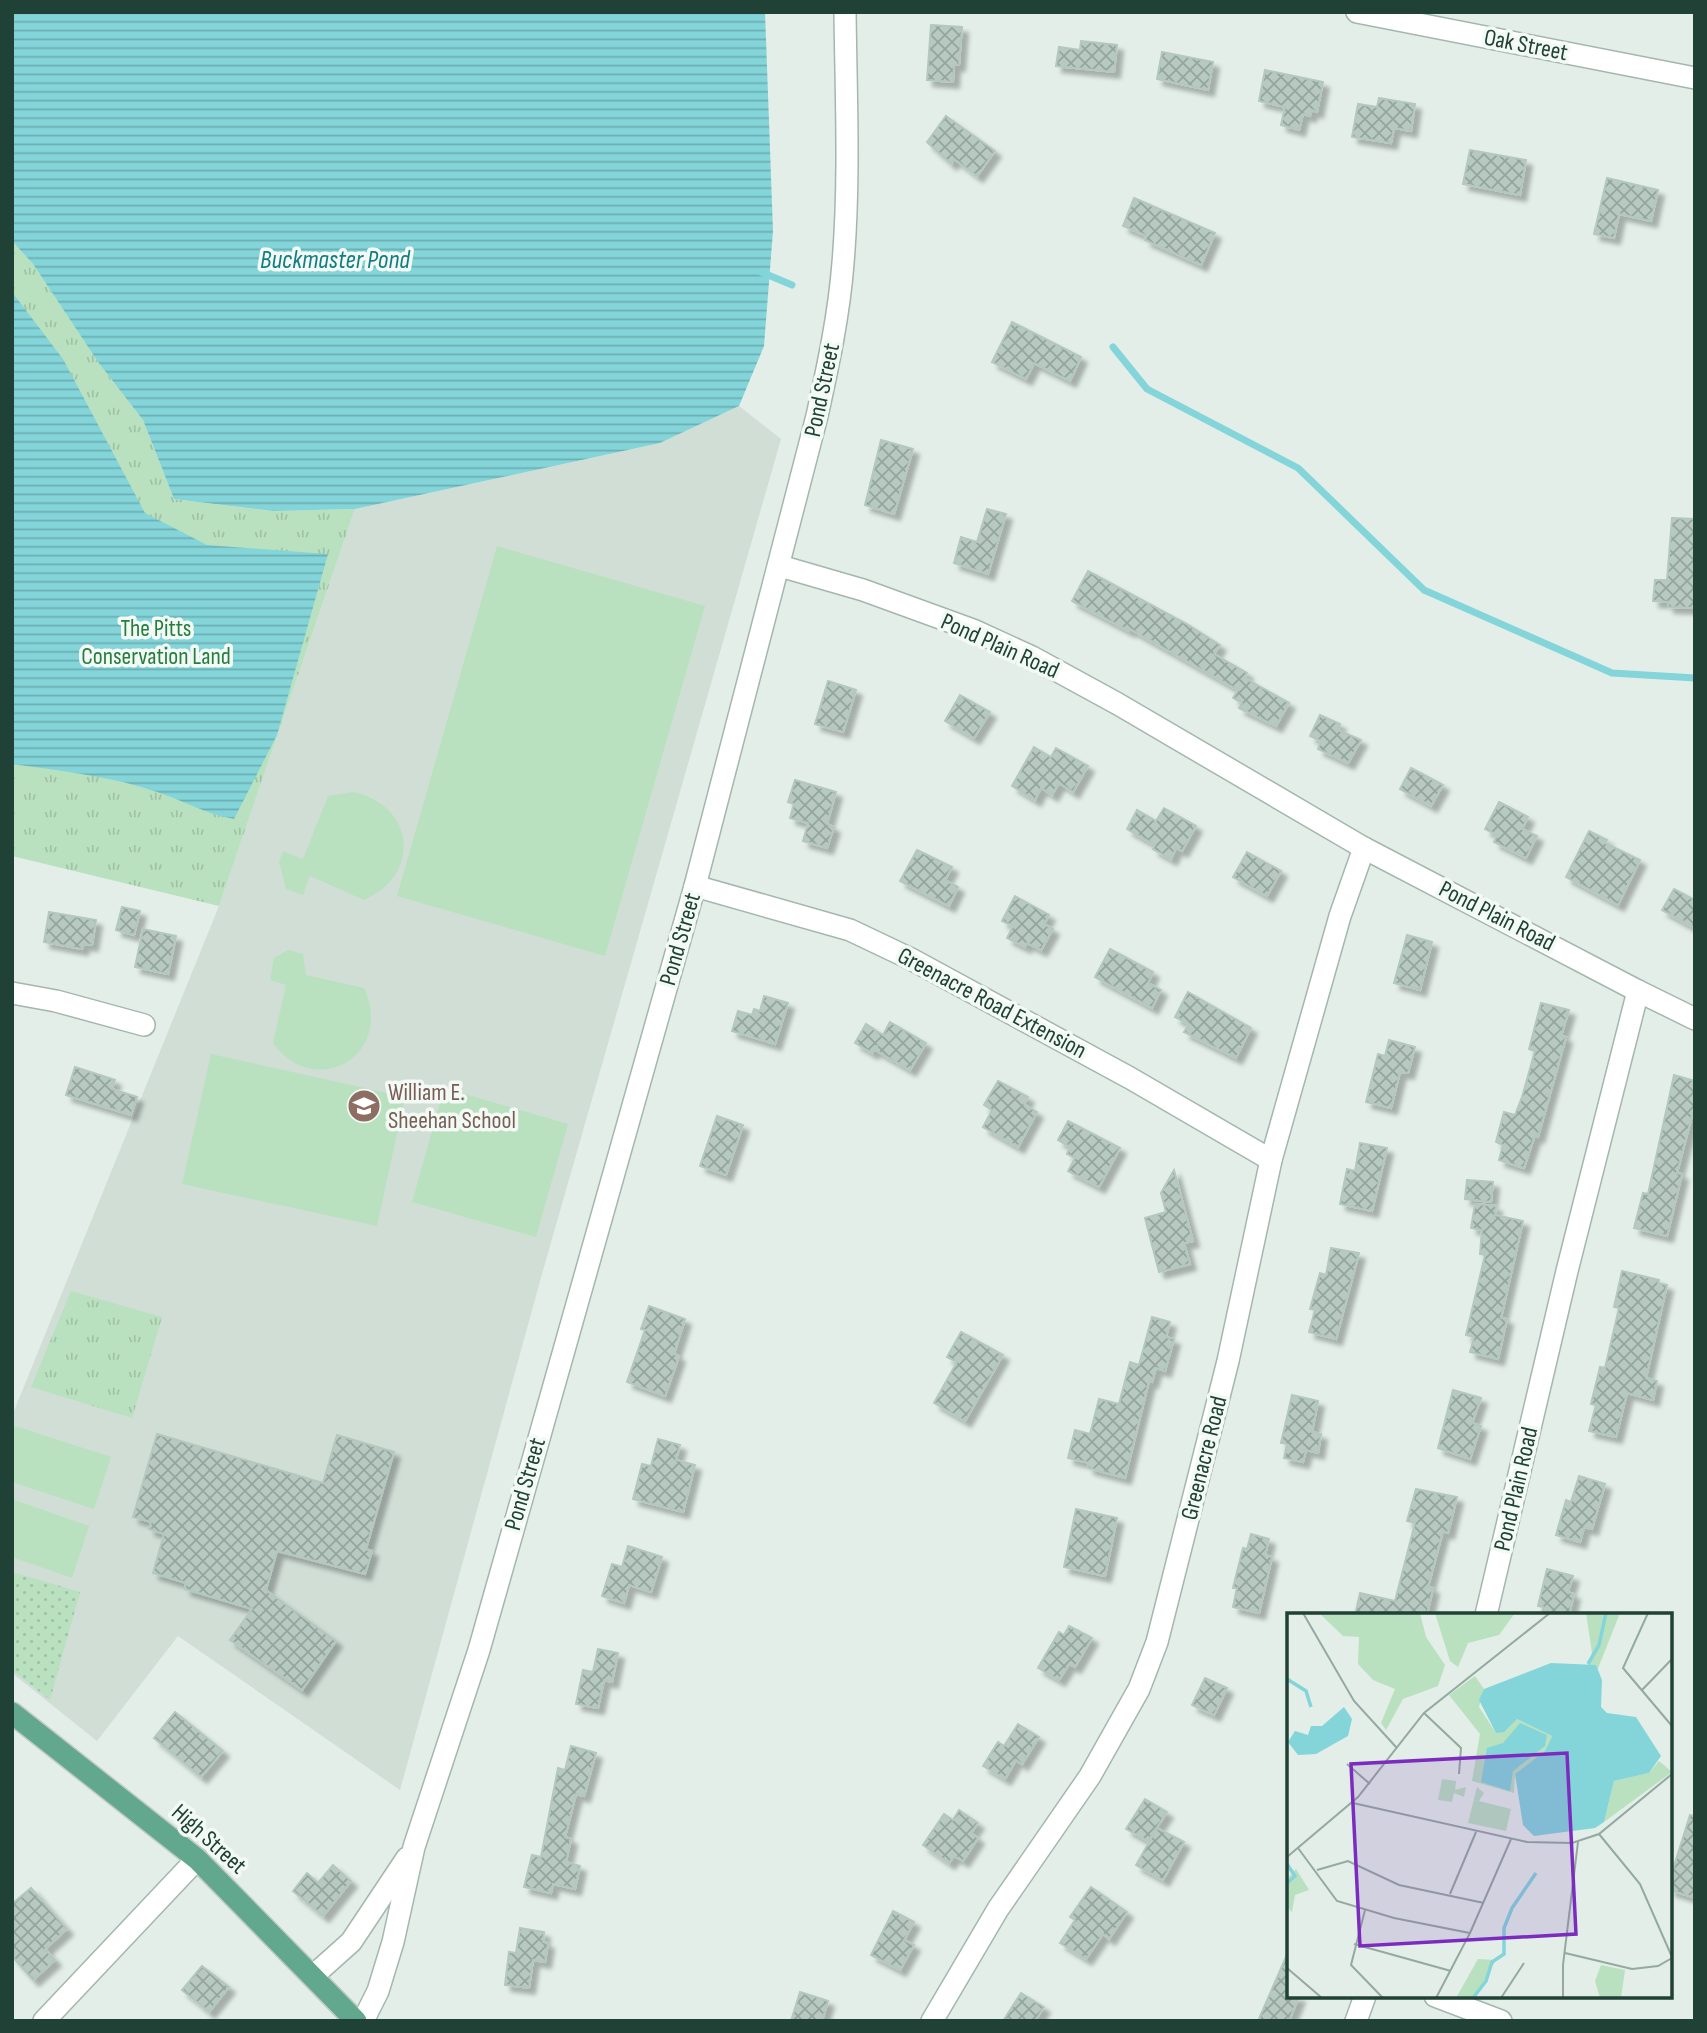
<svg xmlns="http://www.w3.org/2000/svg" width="1707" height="2033" font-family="'Sofia Sans Condensed',sans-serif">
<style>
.built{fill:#d0ded6}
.grass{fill:url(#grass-tufts)}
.garden{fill:url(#garden-dots)}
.pitch{fill:#b9e1bf}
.water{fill:url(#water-rules)}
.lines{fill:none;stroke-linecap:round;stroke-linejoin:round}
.stream{stroke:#84d5d9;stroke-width:7}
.building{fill:url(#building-cross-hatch);stroke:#b4c8be;stroke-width:2;filter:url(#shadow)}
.minor-casing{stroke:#a4b7ae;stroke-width:24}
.major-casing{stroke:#c1cac6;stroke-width:24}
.minor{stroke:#fff;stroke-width:21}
.major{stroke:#62a88f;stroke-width:21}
.labels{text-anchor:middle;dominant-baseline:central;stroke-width:7;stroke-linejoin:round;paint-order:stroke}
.street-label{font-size:24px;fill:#204135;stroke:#f3faf6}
.park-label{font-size:24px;fill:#257d3e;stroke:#f3faf6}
.education-label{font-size:24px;fill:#785e54;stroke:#f3faf6;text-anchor:start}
.water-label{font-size:26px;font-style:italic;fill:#137d84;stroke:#f3faf6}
.inset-river{fill:none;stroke:#84d5d9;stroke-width:3.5}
.inset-road{fill:none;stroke:#94a9a0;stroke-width:2}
.view{fill:#7b2cbf;fill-opacity:0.15;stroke:#7b2cbf;stroke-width:3.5}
.inset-edge{fill:none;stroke:#204135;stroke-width:3.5}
</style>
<defs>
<pattern id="grass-tufts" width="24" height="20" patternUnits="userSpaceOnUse" patternTransform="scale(1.75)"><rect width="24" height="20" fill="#b9e1bf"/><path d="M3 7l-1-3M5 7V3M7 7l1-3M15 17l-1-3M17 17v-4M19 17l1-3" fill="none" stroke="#9fc2a5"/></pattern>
<pattern id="garden-dots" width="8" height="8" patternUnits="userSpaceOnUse" patternTransform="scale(1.75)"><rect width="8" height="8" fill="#b9e1bf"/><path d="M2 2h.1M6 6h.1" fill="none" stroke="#9fc2a5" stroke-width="1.8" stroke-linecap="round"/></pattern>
<pattern id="water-rules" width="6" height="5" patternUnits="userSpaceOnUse" patternTransform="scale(1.75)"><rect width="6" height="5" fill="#84d5d9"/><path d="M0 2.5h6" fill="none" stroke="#6caeb1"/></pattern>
<pattern id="building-cross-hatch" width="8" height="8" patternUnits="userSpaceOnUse" patternTransform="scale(1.75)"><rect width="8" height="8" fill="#b7c9c0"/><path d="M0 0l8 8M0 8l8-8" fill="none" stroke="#94a59d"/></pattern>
<filter id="shadow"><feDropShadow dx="6" dy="6" stdDeviation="2" flood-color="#0004"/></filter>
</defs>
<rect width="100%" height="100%" fill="#e2eee7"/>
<polygon class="built" points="739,406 781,439 542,1274 400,1790 178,1636 97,1741 12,1673 12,1416 219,906 355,509 660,443"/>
<g class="grass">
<polygon points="12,241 33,264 98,362 143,420 174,499 273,511 355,509 219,906 12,856"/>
<polygon points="71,1291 162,1317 132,1418 31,1387"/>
</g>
<polygon class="garden" points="12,1572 80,1592 50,1700 12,1670"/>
<g class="pitch">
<polygon points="497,546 705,606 605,956 397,896"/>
<path d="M353 792C415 805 422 875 364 900L310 876 303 895 286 889 279 862 283 851 303 859 328 796Z"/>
<path d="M288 950 303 954 306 975 364 988C395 1054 316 1102 273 1043L286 985 270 980 274 958Z"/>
<polygon points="211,1054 405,1097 377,1226 182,1184"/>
<polygon points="444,1088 568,1124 536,1237 412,1202"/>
<polygon points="15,1426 111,1457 94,1509 12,1482 12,1435"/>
<polygon points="12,1499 89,1526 72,1578 12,1557"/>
</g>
<g class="water">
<polygon points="12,12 765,12 773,231 764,346 739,406 660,443 355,509 273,511 174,499 143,420 98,362 33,264 12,241"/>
<path d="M12 292 63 359 145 513 207 545 328 554 277 735 234 819C206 814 184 801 157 792 111 776 61 771 12 764Z"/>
</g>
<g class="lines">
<g class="stream">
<polyline points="761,272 792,285"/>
<polyline points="1113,347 1147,389 1298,468 1424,590 1612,673 1695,678"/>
</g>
</g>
<g class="building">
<polygon points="931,25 962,27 959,65 954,65 953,82 927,80"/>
<polygon points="1081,41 1117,45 1114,72 1056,66 1059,47 1080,50"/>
<polygon points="1162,52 1213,62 1208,90 1157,79"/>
<polygon points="1265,70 1323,82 1317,112 1312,110 1310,116 1303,114 1299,130 1281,125 1285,107 1259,101"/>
<polygon points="1379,98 1415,104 1411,131 1394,128 1391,143 1352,137 1358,104 1377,107"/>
<polygon points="946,116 995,151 977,176 954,159 951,164 927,142"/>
<polygon points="1470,150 1526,160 1520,195 1463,184"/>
<polygon points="1607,178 1658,190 1651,221 1619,214 1614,238 1594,234"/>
<polygon points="1134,198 1215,233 1201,265 1145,240 1147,236 1123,226"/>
<polygon points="1012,322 1081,357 1070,381 1034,363 1026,379 992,362"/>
<polygon points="881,440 913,449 894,514 865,505"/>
<polygon points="987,509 1006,514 988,574 954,563 961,537 977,542"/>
<polygon points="1672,518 1695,519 1695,608 1668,607 1668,602 1653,601 1655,580 1667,580"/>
<polygon points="1088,571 1187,624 1220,645 1214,654 1247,673 1245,678 1289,703 1276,726 1239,708 1242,703 1233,698 1238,690 1130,629 1129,631 1072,601"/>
<polygon points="828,681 856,690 843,732 815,724"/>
<polygon points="960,695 990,712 974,738 945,721"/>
<polygon points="1320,715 1340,724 1338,730 1361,740 1348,763 1318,749 1321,741 1310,736"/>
<polygon points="1034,747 1051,757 1056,748 1088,766 1073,792 1059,783 1052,795 1041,788 1035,800 1012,786"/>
<polygon points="1411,768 1443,785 1431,806 1400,789"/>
<polygon points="795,780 836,792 827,824 834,827 827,848 803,841 808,823 790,818 794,804 788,802"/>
<polygon points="1499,802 1528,817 1522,829 1537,836 1526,858 1494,842 1497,835 1485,829"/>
<polygon points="1164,808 1196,826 1182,851 1176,848 1171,859 1153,849 1155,845 1127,829 1137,810 1156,821"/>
<polygon points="1589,831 1607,840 1605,843 1640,860 1618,905 1566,877"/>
<polygon points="917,850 952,867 945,880 958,887 949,906 900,881"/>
<polygon points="1247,852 1281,871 1267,896 1233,877"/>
<polygon points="1674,889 1695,900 1695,928 1662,910"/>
<polygon points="1015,896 1049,915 1044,924 1053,929 1041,950 1027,943 1025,947 1007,938 1013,926 1002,921"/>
<polygon points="122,907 140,911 134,935 116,930"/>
<polygon points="49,912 96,920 92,945 83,944 82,949 44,942"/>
<polygon points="143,929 176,936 168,974 135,967"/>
<polygon points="1407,935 1432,942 1420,990 1394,983"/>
<polygon points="1110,949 1153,972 1148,983 1161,990 1152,1008 1095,977"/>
<polygon points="1188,992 1251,1028 1236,1058 1184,1032 1189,1024 1175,1017"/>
<polygon points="764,996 788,1003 775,1044 732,1031 738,1011 752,1015 754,1009 760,1011"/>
<polygon points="1541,1003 1569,1010 1561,1036 1566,1037 1538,1137 1535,1135 1524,1168 1499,1160 1503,1145 1496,1142 1504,1112 1515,1115 1522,1097 1535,1051 1529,1049"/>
<polygon points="890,1022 926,1043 910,1070 875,1050 878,1045 872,1053 855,1043 866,1024 883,1035"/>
<polygon points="1389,1040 1415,1047 1408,1073 1400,1072 1391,1108 1366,1102 1378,1054 1385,1056"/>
<polygon points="75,1067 115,1080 112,1089 137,1097 131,1115 66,1095"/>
<polygon points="1674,1075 1695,1081 1695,1104 1677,1173 1682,1174 1667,1236 1634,1228 1643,1193 1648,1194"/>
<polygon points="998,1081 1028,1097 1024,1104 1037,1112 1018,1147 983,1127 992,1110 984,1105"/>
<polygon points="717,1116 743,1125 726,1175 700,1166"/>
<polygon points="1068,1121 1120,1148 1099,1187 1068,1171 1075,1158 1067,1154 1070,1147 1058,1140"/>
<polygon points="1360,1143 1387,1148 1372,1211 1340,1204 1347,1169 1355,1171"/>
<polygon points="1174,1170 1193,1241 1184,1243 1190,1264 1159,1272 1145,1218 1166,1212 1161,1193"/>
<polygon points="1467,1180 1493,1182 1491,1202 1465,1199"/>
<polygon points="1475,1204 1496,1206 1495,1215 1523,1221 1501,1318 1507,1319 1498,1359 1470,1352 1474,1337 1466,1335 1485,1255 1480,1254 1482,1230 1471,1228"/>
<polygon points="1331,1248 1359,1253 1336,1339 1309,1332 1315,1310 1310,1309 1320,1273 1326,1275"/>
<polygon points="1622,1271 1659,1280 1658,1283 1667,1285 1646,1378 1657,1381 1653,1400 1627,1393 1616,1437 1589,1431 1596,1405 1591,1404 1600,1367 1605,1368 1619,1308 1614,1307"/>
<polygon points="649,1306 685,1319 674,1354 679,1356 665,1396 627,1382 645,1330 641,1329"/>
<polygon points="1152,1317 1170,1322 1166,1337 1174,1339 1165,1371 1156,1368 1152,1382 1149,1381 1125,1478 1088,1468 1089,1463 1068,1458 1075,1430 1090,1434 1099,1399 1119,1404 1130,1362 1139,1365"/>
<polygon points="961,1332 1003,1355 965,1421 934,1403 957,1362 947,1357"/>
<polygon points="1453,1390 1481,1398 1472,1423 1481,1426 1470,1459 1438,1448"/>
<polygon points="1292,1395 1318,1401 1312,1432 1321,1434 1318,1453 1306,1450 1303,1462 1284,1458 1287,1444 1281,1443"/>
<polygon points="157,1434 323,1483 337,1435 394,1452 366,1549 372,1551 365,1574 277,1551 266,1590 336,1641 302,1690 230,1640 252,1609 185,1589 186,1583 153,1573 164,1534 149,1529 151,1522 133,1517"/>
<polygon points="658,1439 680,1445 676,1460 695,1465 683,1512 633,1499 642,1464 651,1466"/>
<polygon points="1579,1476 1605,1484 1592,1529 1584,1527 1580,1542 1556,1535 1566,1500 1571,1502"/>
<polygon points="1416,1489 1457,1497 1448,1533 1443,1531 1428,1587 1433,1588 1427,1615 1355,1615 1360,1593 1395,1601 1415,1523 1407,1521"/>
<polygon points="1076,1509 1117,1518 1105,1576 1064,1567"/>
<polygon points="1251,1534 1269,1539 1265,1555 1272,1557 1259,1613 1233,1607 1237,1588 1233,1588 1243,1548 1247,1549"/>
<polygon points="628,1546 662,1557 651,1592 629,1585 624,1603 602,1596 612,1564 622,1567"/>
<polygon points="1547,1569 1573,1576 1568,1592 1574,1594 1569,1615 1542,1615 1543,1607 1538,1606"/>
<polygon points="1069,1626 1092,1638 1075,1667 1069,1664 1059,1680 1038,1668 1059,1632 1064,1635"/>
<polygon points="598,1649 618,1653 612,1682 604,1680 598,1708 576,1704 583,1670 593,1672"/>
<polygon points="1205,1678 1227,1688 1214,1715 1192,1705"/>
<polygon points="175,1712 223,1751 201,1777 154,1738"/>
<polygon points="1018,1724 1039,1737 1022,1764 1016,1760 1005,1779 983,1766 998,1742 1004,1746"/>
<polygon points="571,1746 596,1753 584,1796 576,1794 565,1837 571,1839 566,1862 580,1866 575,1889 553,1884 551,1893 524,1887 532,1855 541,1857 558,1768 565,1770"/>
<polygon points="1145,1799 1167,1812 1148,1841 1126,1829"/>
<polygon points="959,1810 978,1823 971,1833 978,1838 963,1861 954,1856 949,1863 923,1845 944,1814 953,1820"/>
<polygon points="1690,1815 1695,1816 1695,1898 1670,1890 1670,1879"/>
<polygon points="1157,1828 1184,1842 1163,1880 1136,1865"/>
<polygon points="333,1865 351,1881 323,1916 293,1891 307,1873 318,1883"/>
<polygon points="1091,1887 1127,1912 1109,1939 1103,1934 1086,1959 1060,1943 1075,1920 1070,1917"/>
<polygon points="31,1888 67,1929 45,1949 55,1960 33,1980 12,1956 12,1904"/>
<polygon points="893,1911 914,1922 904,1940 914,1945 900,1970 871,1955"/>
<polygon points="520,1928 544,1932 543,1942 548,1943 545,1962 533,1960 529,1988 505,1985 509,1952 516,1953"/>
<polygon points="1289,1950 1289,1996 1299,1996 1289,2021 1258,2021"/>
<polygon points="202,1966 229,1987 209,2012 182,1990"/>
<polygon points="800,1992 828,2001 822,2021 791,2021"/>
<polygon points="1021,1993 1044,2007 1035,2021 1003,2021"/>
</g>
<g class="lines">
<defs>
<g id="minor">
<polyline points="1357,12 1695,78"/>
<polyline points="780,566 863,590 973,630 1032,657 1118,704 1364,848 1638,991 1567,1271 1486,1615"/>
<polyline points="695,886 850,930 911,959 1130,1078 1271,1160"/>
<polyline points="1638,991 1695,1019"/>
<polyline points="12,993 56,1001 144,1025"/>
<polyline points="314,1975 351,1942 407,1858"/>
<polyline points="1435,1996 1501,2021"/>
<polyline points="44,2021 197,1859"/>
<path d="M363 2021 378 1991 393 1942 414 1847 479 1650 568 1336 695 886 817 416C828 366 839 315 843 263 850 180 846 95 845 12"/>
<polyline points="932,2021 998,1909 1090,1776 1139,1689 1157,1642 1228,1361 1271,1160 1340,916 1364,848"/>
<polyline points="1356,2021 1365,1996"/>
</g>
<polyline id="major" points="12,1713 197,1859 356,2021"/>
</defs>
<use href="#minor" class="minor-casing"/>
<use href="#major" class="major-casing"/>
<use href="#minor" class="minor"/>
<use href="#major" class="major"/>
</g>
<defs>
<symbol id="school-disc" viewBox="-11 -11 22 22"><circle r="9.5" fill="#8d6e63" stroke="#f3faf6"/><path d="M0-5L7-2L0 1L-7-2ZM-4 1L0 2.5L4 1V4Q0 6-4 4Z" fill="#fff"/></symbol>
</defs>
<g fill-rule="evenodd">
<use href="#school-disc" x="345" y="1087" width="38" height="38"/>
</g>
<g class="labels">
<g class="street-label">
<text transform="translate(1526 45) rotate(11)">Oak Street</text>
<text transform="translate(822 390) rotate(-78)">Pond Street</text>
<text transform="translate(1000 646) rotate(24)">Pond Plain Road</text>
<text transform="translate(1497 916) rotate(27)">Pond Plain Road</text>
<text transform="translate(680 939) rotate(-74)">Pond Street</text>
<text transform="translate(992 1003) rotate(28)">Greenacre Road Extension</text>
<text transform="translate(1204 1458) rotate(-76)">Greenacre Road</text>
<text transform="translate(525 1484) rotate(-74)">Pond Street</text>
<text transform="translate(1516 1489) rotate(-77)">Pond Plain Road</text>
<text transform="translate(209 1839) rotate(42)">High Street</text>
</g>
<g class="park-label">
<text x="156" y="628">The Pitts<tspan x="156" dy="28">Conservation Land</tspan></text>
</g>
<g class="education-label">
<text x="388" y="1092">William E.<tspan x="388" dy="28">Sheehan School</tspan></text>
</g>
<g class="water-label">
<text x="335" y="260">Buckmaster Pond</text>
</g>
</g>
<g transform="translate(1287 1613)">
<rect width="385" height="385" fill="#e2eee7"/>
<path d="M188 63 197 76 192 94 209 120 230 106 265 123 258 138 228 161 227 180 185 168 193 121 162 82ZM372 148 385 159 317 209 327 168 362 160ZM9 256 22 277 8 282 5 299 0 294V266Z" fill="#b9e1bf"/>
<path d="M32 0H133L139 24 158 52 151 73 116 86 99 117 94 110 108 76 86 67 71 51 72 24 56 23ZM148 0H228L212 22 181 30 171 54 163 48ZM299 0H333L310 58 301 52 305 40ZM191 346 209 347 187 385H169ZM314 352 338 357 334 385H313L308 368Z" fill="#b9e1bf"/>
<path d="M155 166 169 168 168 177 179 174 177 184 167 180 165 189 151 187ZM190 174 197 180 192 188 224 196 219 218 181 210Z" fill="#b9e1bf"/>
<path d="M264 50 309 52 315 67 314 94 320 100 349 104 374 143 362 160 327 168 317 209 308 215 247 223 236 212 228 161 258 138 265 123 230 106 217 119 209 120 192 87 197 76ZM57 94 65 106 61 123 29 141 11 142 1 129 8 118 21 122 24 113H35ZM233 110 260 122 258 133 226 158 223 178 194 169 200 135 216 130Z" fill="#84d5d9"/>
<path class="inset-river" d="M301 51 312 32 319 0M0 66 19 78 24 94M0 270 8 263 0 251M186 385 199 368 205 349 217 341V315L225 295 249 260"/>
<path class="inset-road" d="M16 0 67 88 109 134M361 0 336 55 385 113M354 78 385 46M137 100 174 135 172 161M60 151 83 171M66 190 240 229 285 230 312 221 385 161M312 221 353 271 385 344M11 235 50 288 107 305 183 320 224 226M0 244 71 184 137 100 263 0M30 257 61 248 112 272 197 290M163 281 189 219M78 297 64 352 96 385M67 331 164 358M278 340 345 356 371 353 385 345M0 355 35 385M149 385 183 320M214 385 237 350M276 385V352L291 229"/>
<path class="view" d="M280 140 289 321 73 333 64 151Z"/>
<rect width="385" height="385" class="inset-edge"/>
</g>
<rect width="1707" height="2033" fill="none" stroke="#204135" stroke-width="28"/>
</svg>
